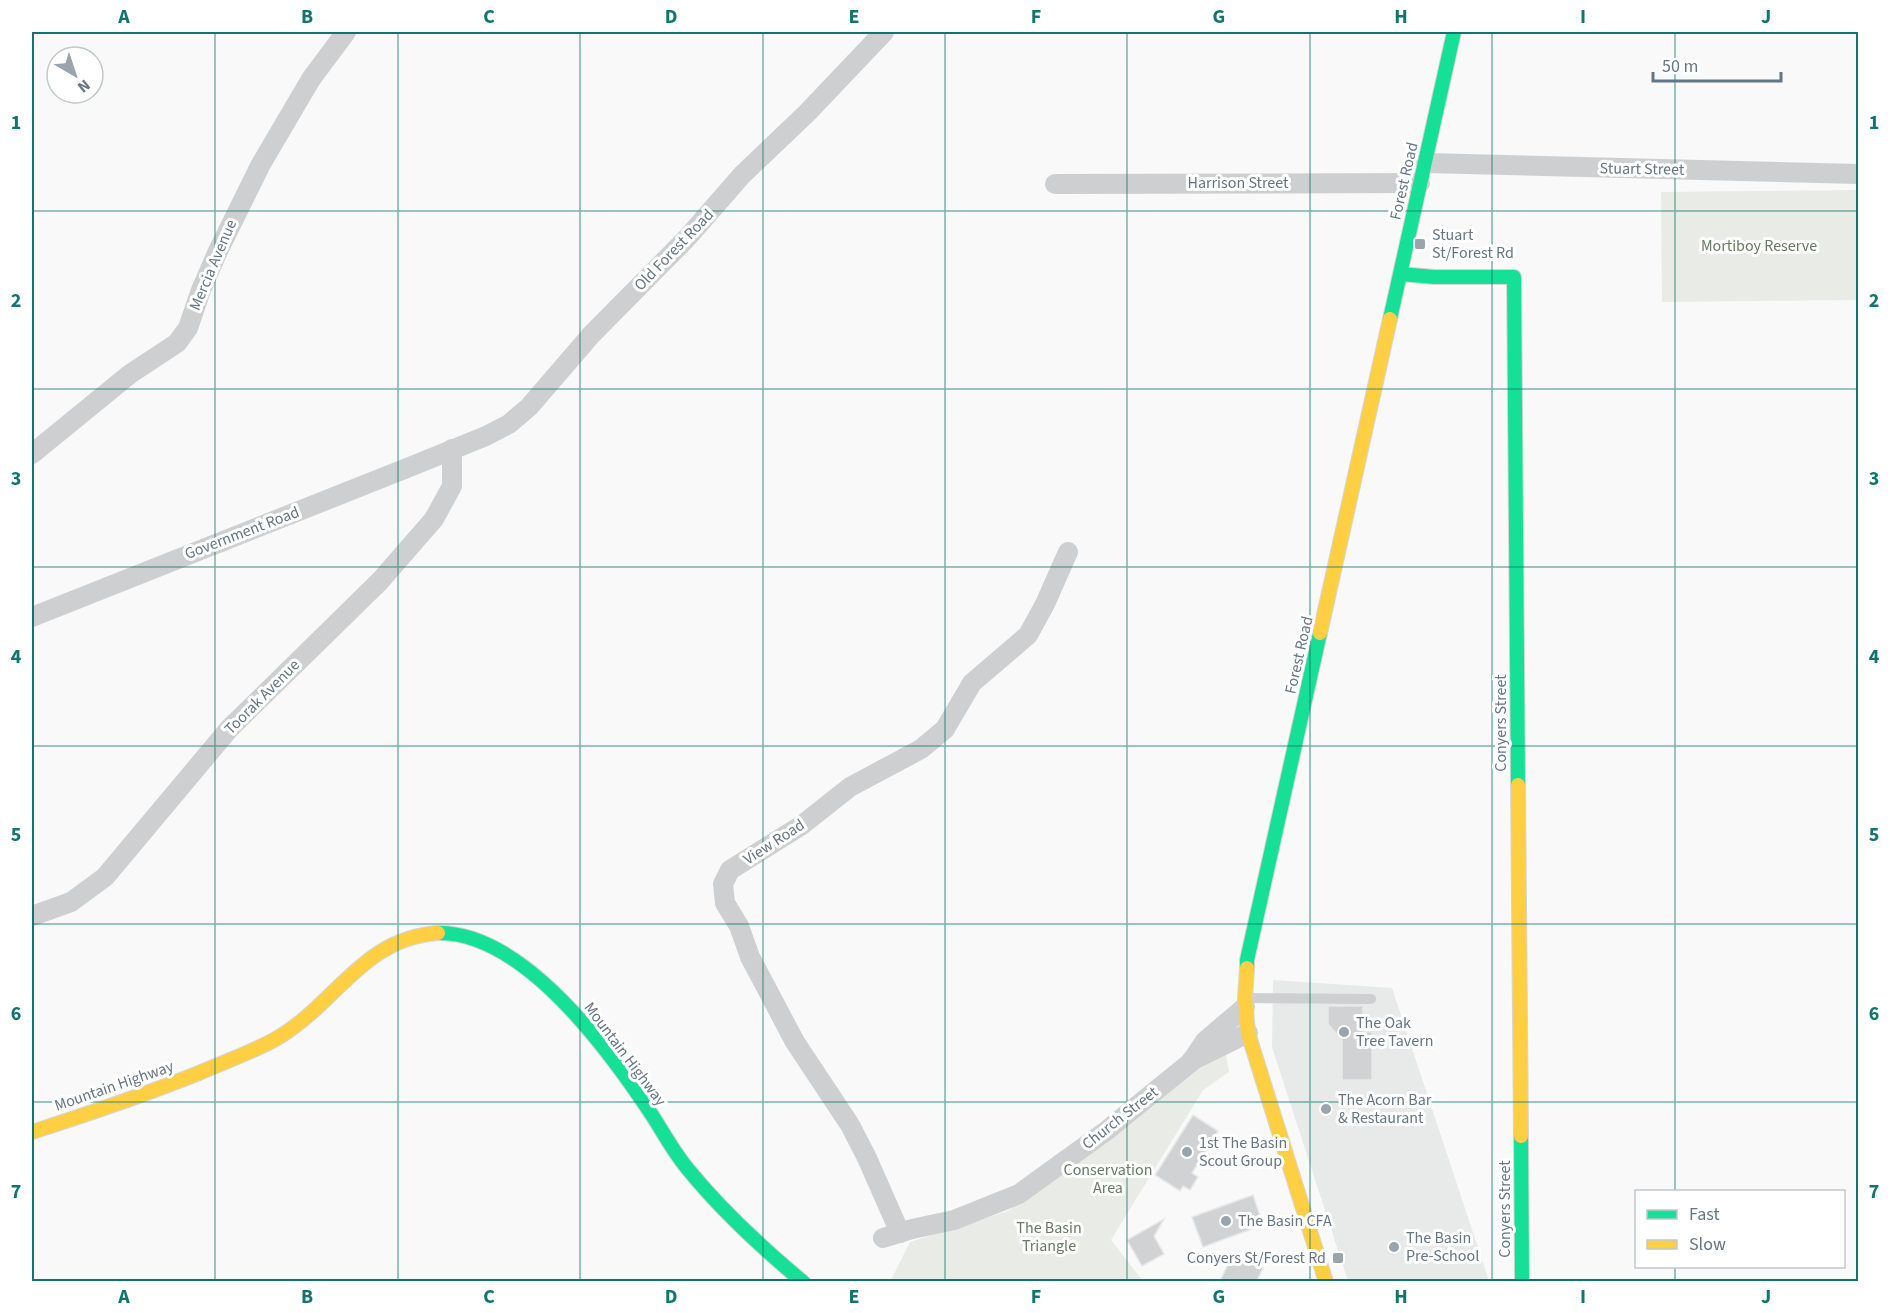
<svg xmlns="http://www.w3.org/2000/svg" width="1890" height="1313" font-family="'Source Sans 3',sans-serif">
<style>
.built{fill:#e8e9e9}
.green{fill:#e8ebe6}
.building{fill:#d0d2d3;stroke:#e8e8e8;stroke-width:1.5}
.lines{fill:none;stroke-linecap:round;stroke-linejoin:round}
.fast-casing{stroke:#d5d6d7;stroke-width:16}
.slow-casing{stroke:#d5d6d7;stroke-width:16}
.lane{stroke:#cecfd0;stroke-width:10}
.street{stroke:#cecfd0;stroke-width:20}
.fast{stroke:#16e098;stroke-width:14}
.slow{stroke:#ffcf43;stroke-width:14}
.grid{fill:none;stroke:#0f766e;stroke-width:1.5;stroke-opacity:0.55}
.poi-dot{fill:#99a4ac;stroke:#fff;stroke-width:2}
.labels{text-anchor:middle;dominant-baseline:central;stroke-width:6;stroke-linejoin:round;paint-order:stroke}
.street-label{font-size:16px;fill:#657683;stroke:#fff}
.poi-label{font-size:16px;fill:#657683;stroke:#fff;text-anchor:start}
.park-label{font-size:16px;fill:#687a64;stroke:#fff}
.neatline{fill:none;stroke:#0f766e;stroke-width:2}
.grid-label{font-size:20px;text-anchor:middle;font-weight:bold;fill:#0f766e}
</style>
<rect width="100%" height="100%" fill="#f9f9f9"/>
<polygon class="built" points="1273,980 1392,988 1489,1281 1348,1281 1272,1047"/>
<g class="green">
<polygon points="1856,190 1857,300 1662,302 1661,192"/>
<polygon points="1225,1049 1229,1072 1203,1090 1111,1240 1143,1281 890,1282 910,1242 1008,1211 1060,1174 1172,1084"/>
</g>
<g class="building">
<polygon points="1328,1006 1363,1006 1363,1032 1372,1032 1372,1080 1342,1080 1342,1040 1328,1024"/>
<polygon points="1193,1115 1218,1131 1192,1173 1198,1177 1190,1190 1183,1186 1180,1191 1155,1175"/>
<polygon points="1253,1195 1260,1216 1257,1217 1260,1226 1203,1247 1192,1217"/>
<polygon points="1164,1219 1154,1236 1164,1254 1142,1266 1127,1240"/>
<polygon points="1233,1254 1263,1268 1257,1281 1220,1281"/>
</g>
<g class="lines">
<defs>
<g id="fast">
<polyline points="1401,274 1434,277 1514,277 1518,785"/>
<polyline points="1390,319 1454,32"/>
<path d="M438 933C523 932 609 1050 652 1115 663 1132 673 1151 687 1168 721 1210 761 1247 803 1282"/>
<polyline points="1247,968 1247,960 1320,633"/>
<polyline points="1521,1136 1522,1282"/>
</g>
<g id="slow">
<polyline points="1320,633 1390,319"/>
<polyline points="1518,785 1521,1136"/>
<polyline points="1247,968 1245,998 1248,1033 1326,1282"/>
<path d="M32 1132C88 1114 144 1095 199 1073 224 1062 250 1053 274 1040 335 1006 362 938 438 933"/>
</g>
</defs>
<use href="#fast" class="fast-casing"/>
<use href="#slow" class="slow-casing"/>
<polyline class="lane" points="1248,998 1371,999"/>
<g class="street">
<polyline points="1426,163 1858,174"/>
<polyline points="1055,184 1420,183"/>
<polyline points="32,454 130,374 177,343 188,328 201,290 218,251 261,164 311,79 346,32"/>
<polyline points="32,617 412,466 486,436 509,424 529,407 591,335 687,238 742,175 807,113 884,32"/>
<polyline points="32,916 71,902 105,877 229,729 380,581 434,519 452,486 452,449"/>
<polyline points="1191,1061 1248,1033"/>
<polyline points="900,1233 867,1158 850,1125 795,1042 750,957 739,926 725,903 723,884 730,870 802,825 850,787 921,749 945,729 972,683 1028,635 1045,604 1068,552"/>
<polyline points="883,1238 912,1229 954,1220 1019,1194 1106,1131 1191,1062 1205,1041 1245,1007"/>
</g>
<use href="#fast" class="fast"/>
<use href="#slow" class="slow"/>
</g>
<path class="grid" d="M215 32V1282M398 32V1282M580 32V1282M763 32V1282M945 32V1282M1127 32V1282M1310 32V1282M1492 32V1282M1675 32V1192M32 211H1858M32 389H1858M32 567H1858M32 746H1858M32 924H1858M32 1102H1858M1675 1266V1282"/>
<g class="poi-dot">
<rect x="1414" y="238" width="12" height="12" rx="3"/>
<circle cx="1344" cy="1032" r="6"/>
<circle cx="1326" cy="1109" r="6"/>
<circle cx="1187" cy="1152" r="6"/>
<circle cx="1226" cy="1221" r="6"/>
<circle cx="1394" cy="1247" r="6"/>
<rect x="1332" y="1252" width="12" height="12" rx="3"/>
</g>
<g class="labels">
<g class="street-label">
<text transform="translate(1642 169) rotate(1)">Stuart Street</text>
<text transform="translate(1404 181) rotate(-77)">Forest Road</text>
<text x="1238" y="183">Harrison Street</text>
<text transform="translate(674 250) rotate(-46)">Old Forest Road</text>
<text transform="translate(213 265) rotate(-67)">Mercia Avenue</text>
<text transform="translate(242 533) rotate(-21)">Government Road</text>
<text transform="translate(1299 655) rotate(-77)">Forest Road</text>
<text transform="translate(262 697) rotate(-45)">Toorak Avenue</text>
<text transform="translate(1501 723) rotate(-90)">Conyers Street</text>
<text transform="translate(774 842) rotate(-33)">View Road</text>
<text transform="translate(625 1054) rotate(53)">Mountain Highway</text>
<text transform="translate(114 1086) rotate(-19)">Mountain Highway</text>
<text transform="translate(1120 1118) rotate(-38)">Church Street</text>
<text transform="translate(1505 1209) rotate(-90)">Conyers Street</text>
</g>
<g class="poi-label">
<text x="1432" y="235">Stuart<tspan x="1432" dy="18">St/Forest Rd</tspan></text>
<text x="1356" y="1023">The Oak<tspan x="1356" dy="18">Tree Tavern</tspan></text>
<text x="1338" y="1100">The Acorn Bar<tspan x="1338" dy="18">&amp; Restaurant</tspan></text>
<text x="1199" y="1143">1st The Basin<tspan x="1199" dy="18">Scout Group</tspan></text>
<text x="1238" y="1221">The Basin CFA</text>
<text x="1406" y="1238">The Basin<tspan x="1406" dy="18">Pre-School</tspan></text>
<text x="1326" y="1258" text-anchor="end">Conyers St/Forest Rd</text>
</g>
<g class="park-label">
<text x="1759" y="246">Mortiboy Reserve</text>
<text x="1108" y="1170">Conservation<tspan x="1108" dy="18">Area</tspan></text>
<text x="1049" y="1228">The Basin<tspan x="1049" dy="18">Triangle</tspan></text>
</g>
</g>
<rect width="1890" height="1313" fill="none" stroke="#ffffff" stroke-width="66"/>
<rect x="1635" y="1190" width="210" height="78" fill="#ffffff" stroke="#c1c8cd" stroke-width="1.5"/>
<rect x="1647" y="1210" width="30" height="9" fill="#16e098" stroke="#c1c8cd" stroke-width="1.5"/>
<text x="1689" y="1220" font-size="18" fill="#657683">Fast</text>
<rect x="1647" y="1240" width="30" height="9" fill="#ffcf43" stroke="#c1c8cd" stroke-width="1.5"/>
<text x="1689" y="1250" font-size="18" fill="#657683">Slow</text>
<g transform="translate(75 75) rotate(141)"><circle r="28" fill="#ffffff" stroke="#c1c8cd" stroke-width="1.5"/>
<path d="M0-4.5L10 22L0 15L-10 22Z" fill="#99a4ac"/>
<text y="-9" font-size="16" font-weight="bold" text-anchor="middle" fill="#657683">N</text>
</g>
<path d="M1653 72v9h128v-9" fill="none" stroke="#657683" stroke-width="3"/>
<text x="1662" y="72" font-size="18" fill="#657683" stroke="#ffffff" stroke-width="4.5" paint-order="stroke">50 m</text>
<rect x="33" y="33" width="1824" height="1247" class="neatline"/>
<g class="grid-label">
<text x="124" y="23">A</text>
<text x="307" y="23">B</text>
<text x="489" y="23">C</text>
<text x="671" y="23">D</text>
<text x="854" y="23">E</text>
<text x="1036" y="23">F</text>
<text x="1219" y="23">G</text>
<text x="1401" y="23">H</text>
<text x="1583" y="23">I</text>
<text x="1766" y="23">J</text>
<text x="16" y="129">1</text>
<text x="1874" y="129">1</text>
<text x="16" y="307">2</text>
<text x="1874" y="307">2</text>
<text x="16" y="485">3</text>
<text x="1874" y="485">3</text>
<text x="16" y="663">4</text>
<text x="1874" y="663">4</text>
<text x="16" y="841">5</text>
<text x="1874" y="841">5</text>
<text x="16" y="1020">6</text>
<text x="1874" y="1020">6</text>
<text x="16" y="1198">7</text>
<text x="1874" y="1198">7</text>
<text x="124" y="1303">A</text>
<text x="307" y="1303">B</text>
<text x="489" y="1303">C</text>
<text x="671" y="1303">D</text>
<text x="854" y="1303">E</text>
<text x="1036" y="1303">F</text>
<text x="1219" y="1303">G</text>
<text x="1401" y="1303">H</text>
<text x="1583" y="1303">I</text>
<text x="1766" y="1303">J</text>
</g>
</svg>
